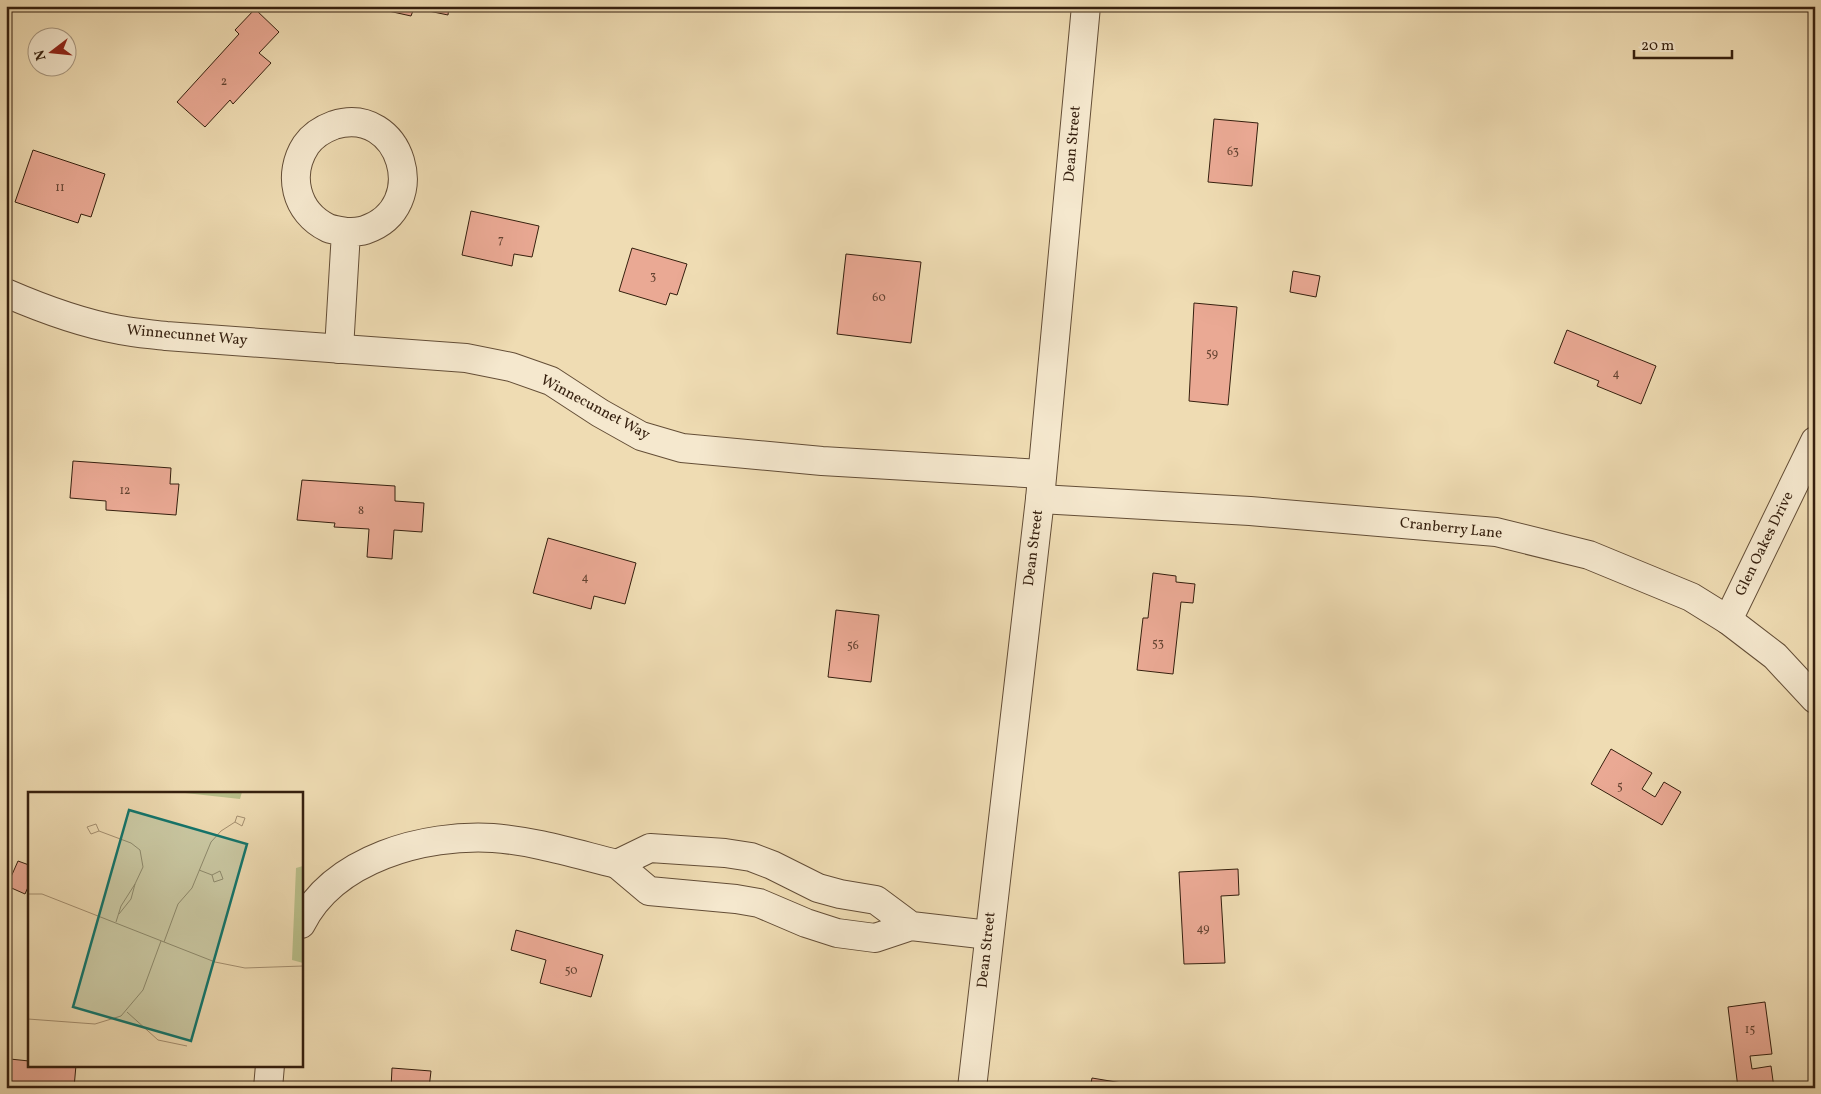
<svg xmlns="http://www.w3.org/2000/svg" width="1821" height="1094" font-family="Vollkorn,serif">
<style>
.building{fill:#eaa994;stroke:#351f0e}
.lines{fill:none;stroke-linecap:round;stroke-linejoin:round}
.minor-casing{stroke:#644e37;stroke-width:30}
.minor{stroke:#f5e8ce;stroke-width:28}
.labels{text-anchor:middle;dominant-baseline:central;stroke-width:5;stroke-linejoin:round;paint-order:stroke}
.number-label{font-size:12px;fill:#624230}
.street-label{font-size:15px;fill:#351f0e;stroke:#f5e8ce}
.inset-road{fill:none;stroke:#a59071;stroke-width:1}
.view{fill:#0f766e;fill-opacity:0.15;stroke:#0f766e;stroke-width:2.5}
.inset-edge{fill:none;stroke:#351f0e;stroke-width:2.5}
</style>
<rect width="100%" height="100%" fill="#efdcb3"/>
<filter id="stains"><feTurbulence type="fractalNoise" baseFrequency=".004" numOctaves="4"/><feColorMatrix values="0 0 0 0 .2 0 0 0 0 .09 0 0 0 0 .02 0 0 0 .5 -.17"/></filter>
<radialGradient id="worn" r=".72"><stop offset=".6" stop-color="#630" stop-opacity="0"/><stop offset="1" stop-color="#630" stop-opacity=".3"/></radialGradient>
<g class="building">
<polygon points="366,6 449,6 448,15 414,8 411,16"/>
<polygon points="255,9 279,32 259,53 271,63 233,104 230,100 205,127 177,102 239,34 235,30"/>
<polygon points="1214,119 1258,123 1252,186 1208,182"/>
<polygon points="33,150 105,174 91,217 81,214 78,223 15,202"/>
<polygon points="471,211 539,226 532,257 514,254 512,266 462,255"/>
<polygon points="632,248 687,264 677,295 670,293 666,305 619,291"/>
<polygon points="846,254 921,262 911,343 837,334"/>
<polygon points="1293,271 1320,276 1316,297 1290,292"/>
<polygon points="1194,303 1237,307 1228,405 1189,401"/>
<polygon points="1567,330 1656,366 1641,404 1597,386 1599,381 1554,363"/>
<polygon points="73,461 171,468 170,484 179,484 176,515 106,510 106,501 70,498"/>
<polygon points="302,480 395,486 395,501 424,503 422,532 394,530 392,559 367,557 369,529 334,527 335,523 297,520"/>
<polygon points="548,538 636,563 625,604 594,596 591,609 533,593"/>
<polygon points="1153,573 1176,576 1176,582 1195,584 1193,603 1181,602 1173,674 1137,670 1143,618 1148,618"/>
<polygon points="836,610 879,615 871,682 828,677"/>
<polygon points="1611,749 1652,773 1642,789 1655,797 1664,782 1681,792 1662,825 1591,784"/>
<polygon points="18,861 29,865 29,885 25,894 7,886"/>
<polygon points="1238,869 1239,895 1221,896 1225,963 1184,964 1179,872"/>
<polygon points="516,930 603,955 591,997 540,983 546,960 511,950"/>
<polygon points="1765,1002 1772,1054 1750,1056 1752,1069 1771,1066 1774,1088 1738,1088 1728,1007"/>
<polygon points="10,1059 29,1061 29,1065 76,1065 74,1088 31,1088 31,1085 8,1083"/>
<polygon points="392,1068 431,1071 429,1088 391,1088"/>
<polygon points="1092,1078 1134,1085 1133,1088 1090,1088"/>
</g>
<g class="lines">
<defs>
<g id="minor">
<path d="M6 293C43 309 80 323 120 330 135 333 150 334 166 336L466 358 511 367 551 381 600 413 641 436 682 448 822 461 1042 474"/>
<path d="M339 349 346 232C340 231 333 230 328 228 295 212 287 174 306 145 313 135 323 129 334 125 401 104 433 207 365 230 359 232 352 232 346 232"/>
<polyline points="1040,499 1250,511 1496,532 1589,555 1691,597 1728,620 1775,656 1815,699"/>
<polyline points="1728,620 1815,441"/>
<path d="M301 924C334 858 425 834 493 838 535 841 576 854 617 864"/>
<polyline points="911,926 876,900 840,894 818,888 772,865 751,857 725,853 650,848 617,864 649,891 736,899 759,903 806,923 837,933 875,938 911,926 989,935"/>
<polyline points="268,1088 270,1065"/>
<polyline points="972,1088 1040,499 1086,6"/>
</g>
</defs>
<use href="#minor" class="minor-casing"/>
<use href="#minor" class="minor"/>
</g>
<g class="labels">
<g class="number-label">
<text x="224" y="82">2</text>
<text x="1233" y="152">63</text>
<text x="60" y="188">11</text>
<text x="501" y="240">7</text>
<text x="653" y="277">3</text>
<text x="879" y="298">60</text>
<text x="1212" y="354">59</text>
<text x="1616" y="374">4</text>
<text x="125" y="491">12</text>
<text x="361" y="511">8</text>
<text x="585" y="578">4</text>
<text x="1158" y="644">53</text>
<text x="853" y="646">56</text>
<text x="1620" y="787">5</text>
<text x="1203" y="929">49</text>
<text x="571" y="971">50</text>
<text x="1750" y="1030">15</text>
</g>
<g class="street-label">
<text transform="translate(1073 144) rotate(-85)">Dean Street</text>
<text transform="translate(187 336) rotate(5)">Winnecunnet Way</text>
<text transform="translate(595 408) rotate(28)">Winnecunnet Way</text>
<text transform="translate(1451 529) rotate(6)">Cranberry Lane</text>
<text transform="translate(1765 544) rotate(-64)">Glen Oakes Drive</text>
<text transform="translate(1034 548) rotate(-83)">Dean Street</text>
<text transform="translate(987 950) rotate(-84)">Dean Street</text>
</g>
</g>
<g transform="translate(28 792)">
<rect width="275" height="275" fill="#efdcb3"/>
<path d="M148 0H214L212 7ZM275 74V171L264 168 268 76Z" fill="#bac08b"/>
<path class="inset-road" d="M71 39 63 42 59 35 68 32 71 39 103 51 112 58 115 75 107 92M171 78 184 83 192 79 195 87 186 90 184 83M0 102H14L187 170 217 176 275 174M88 130 93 114 107 92 103 107 91 122M136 150 150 112 164 96 183 50 193 39 207 30 209 24 217 26 214 34 207 30M99 220 130 248 159 254M0 227 67 232 93 224 115 198 133 149"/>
<path class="view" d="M101 18 219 52 163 249 45 215Z"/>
<rect width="275" height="275" class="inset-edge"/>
</g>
<rect width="1821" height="1094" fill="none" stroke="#efdcb3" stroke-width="25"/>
<rect x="8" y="8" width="1806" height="1079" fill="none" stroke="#351f0e" stroke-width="2.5"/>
<rect x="12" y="12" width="1796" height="1069" fill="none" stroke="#351f0e"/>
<g transform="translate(52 52) rotate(254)"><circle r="24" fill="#f5e8ce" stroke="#a89881"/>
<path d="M0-4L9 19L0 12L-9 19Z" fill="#8f2418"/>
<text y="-8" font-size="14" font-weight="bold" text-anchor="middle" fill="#351f0e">N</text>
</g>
<path d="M1634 50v8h98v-8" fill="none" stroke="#351f0e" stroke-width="2.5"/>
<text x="1641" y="50" font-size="15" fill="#351f0e" stroke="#f5e8ce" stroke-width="4" paint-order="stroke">20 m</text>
<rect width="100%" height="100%" filter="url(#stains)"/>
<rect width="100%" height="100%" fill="url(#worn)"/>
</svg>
